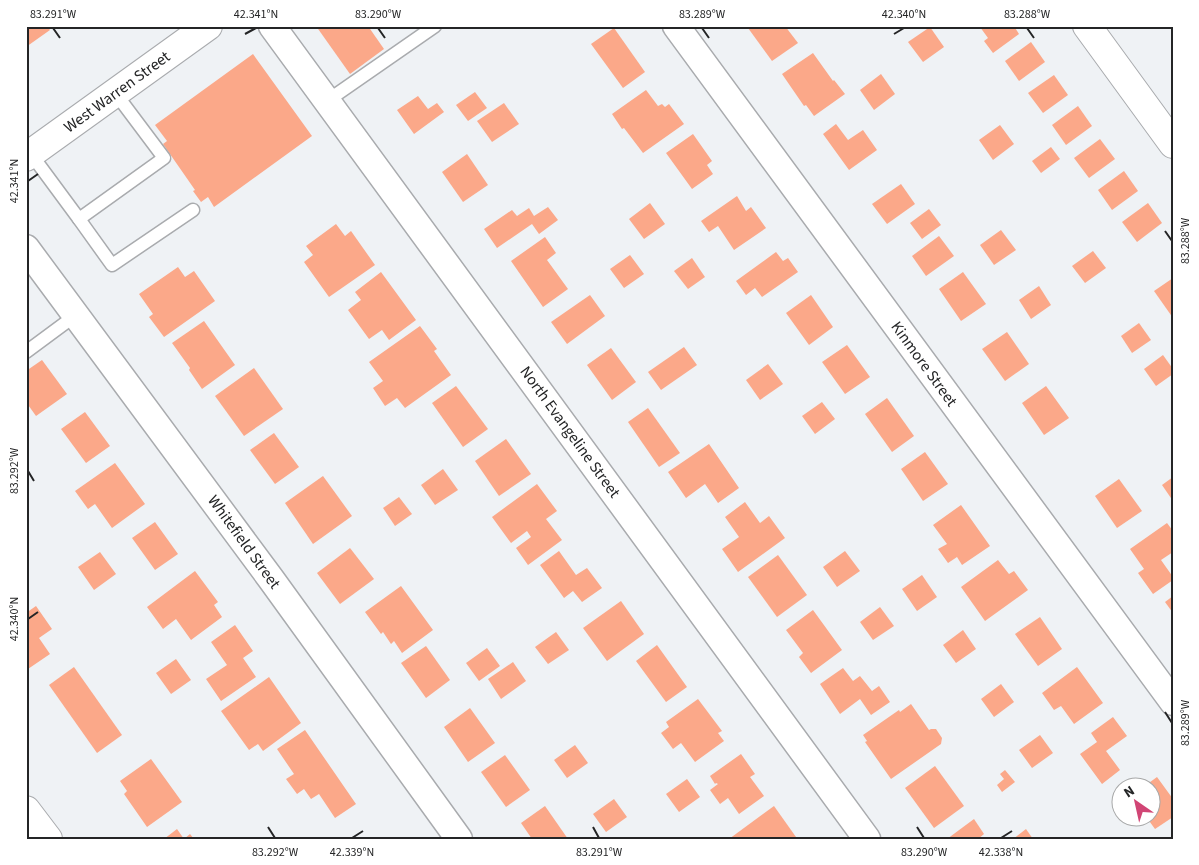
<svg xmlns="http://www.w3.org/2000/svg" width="1199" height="865" font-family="'Source Sans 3',sans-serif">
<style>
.building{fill:#fba889}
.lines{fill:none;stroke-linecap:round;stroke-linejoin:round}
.service-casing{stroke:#a9abae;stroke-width:15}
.minor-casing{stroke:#a9abae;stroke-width:29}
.tertiary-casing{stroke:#a9abae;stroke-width:30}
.secondary-casing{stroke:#a9abae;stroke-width:30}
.service{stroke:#fff;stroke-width:12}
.minor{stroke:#fff;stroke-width:26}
.tertiary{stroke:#fff;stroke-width:28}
.secondary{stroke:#fff;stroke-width:28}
.ticks{fill:none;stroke:#242526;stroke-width:2}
.labels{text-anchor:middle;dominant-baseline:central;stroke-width:4;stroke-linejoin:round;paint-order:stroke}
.street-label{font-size:16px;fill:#242526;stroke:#fff}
.neatline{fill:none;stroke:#242526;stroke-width:2}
.ticks-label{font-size:12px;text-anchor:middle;fill:#242526}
</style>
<rect width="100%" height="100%" fill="#eff2f5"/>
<g class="building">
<polygon points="26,26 47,26 50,30 26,47"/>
<polygon points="316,26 368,26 384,49 350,74"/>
<polygon points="751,26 785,26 798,43 772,61 748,28"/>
<polygon points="982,26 1014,26 1019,34 993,53 984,41 988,38 980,27"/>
<polygon points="930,27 944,47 923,62 908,42"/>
<polygon points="614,28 645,72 623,88 591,44"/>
<polygon points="1031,42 1045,62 1019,81 1005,61"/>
<polygon points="813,53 833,81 834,80 845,94 814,116 806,105 804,106 782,74"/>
<polygon points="253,54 312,136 214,207 208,197 201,202 193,191 195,190 163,144 167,141 155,125"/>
<polygon points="881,74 895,94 874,110 860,90"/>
<polygon points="1054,75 1068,95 1043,113 1028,93"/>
<polygon points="646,90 658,106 662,104 665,107 669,104 684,124 643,153 624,128 622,129 612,114"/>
<polygon points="475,92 487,108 468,121 456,105"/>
<polygon points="418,96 428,109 437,103 444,112 414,134 397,110"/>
<polygon points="504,103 519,124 492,142 477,121"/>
<polygon points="1078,106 1092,126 1066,145 1052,125"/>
<polygon points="836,124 848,140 863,130 877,150 849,170 823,134"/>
<polygon points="1000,125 1014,144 993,160 979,140"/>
<polygon points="693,134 712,161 707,165 713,174 692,189 666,153"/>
<polygon points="1100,139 1115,159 1089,178 1074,158"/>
<polygon points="1051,147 1060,159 1041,173 1032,161"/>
<polygon points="467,154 488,185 463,202 442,172"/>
<polygon points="1124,171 1138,191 1112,210 1098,190"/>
<polygon points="901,184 915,204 887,224 872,204"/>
<polygon points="737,196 746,211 751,207 766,228 734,250 718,226 709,232 701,221"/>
<polygon points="650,203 665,224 644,239 629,219"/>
<polygon points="1148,203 1162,223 1137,242 1122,222"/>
<polygon points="548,207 558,220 539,234 532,224 497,248 484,229 512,210 517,216 529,208 534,216"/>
<polygon points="929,209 941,225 922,239 910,223"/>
<polygon points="336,224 345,236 351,231 375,265 329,297 304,262 313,255 306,246"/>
<polygon points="1001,230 1016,250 994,265 980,245"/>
<polygon points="939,236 954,256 926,276 912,256"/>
<polygon points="545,237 556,253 547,260 568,289 543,307 511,261"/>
<polygon points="1093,251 1106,268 1085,283 1072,266"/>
<polygon points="776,252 783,261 788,258 798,272 762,297 755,288 746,295 736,281"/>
<polygon points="630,255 644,274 624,288 610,269"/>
<polygon points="692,258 705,277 688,289 674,271"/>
<polygon points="178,267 185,277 194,271 215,301 164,337 149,317 153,314 139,294"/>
<polygon points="381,272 416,320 389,340 382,330 369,339 348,310 361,300 355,292"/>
<polygon points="963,272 986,304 961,321 939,289"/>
<polygon points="1173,278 1173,318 1154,291"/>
<polygon points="1039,286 1051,305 1031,319 1019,300"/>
<polygon points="590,295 605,316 567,344 551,322"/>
<polygon points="811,295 833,327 809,345 786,313"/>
<polygon points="204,321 235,365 202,389 189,370 190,368 172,343"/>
<polygon points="1139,323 1151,340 1132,353 1121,336"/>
<polygon points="420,326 437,349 434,351 451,375 405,408 397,398 385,406 373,388 383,381 369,362"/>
<polygon points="1007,332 1029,364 1005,381 982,349"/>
<polygon points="847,345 870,377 845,394 822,362"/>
<polygon points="684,347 697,365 661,390 648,372"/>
<polygon points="611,348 636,382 612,400 587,365"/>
<polygon points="1163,355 1173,369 1173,374 1156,386 1144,369"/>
<polygon points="42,360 67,394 36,416 26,402 26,371"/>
<polygon points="768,364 783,384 760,400 746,380"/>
<polygon points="254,368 283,409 244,436 215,396"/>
<polygon points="456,386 488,429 463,447 432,403"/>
<polygon points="1046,386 1069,418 1044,435 1022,403"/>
<polygon points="887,398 914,436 892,452 865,414"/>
<polygon points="822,402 835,419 815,434 802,416"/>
<polygon points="648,408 680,453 659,467 628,422"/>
<polygon points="85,412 110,446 86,463 61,429"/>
<polygon points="274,433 299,467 275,484 250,450"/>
<polygon points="506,439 531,474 499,496 475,461"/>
<polygon points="709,444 739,488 718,503 705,484 686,498 668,472"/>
<polygon points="925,452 948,484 923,501 901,469"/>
<polygon points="115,463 145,504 112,528 95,504 88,509 75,491"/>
<polygon points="443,469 458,490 435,505 421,485"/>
<polygon points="323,476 352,516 313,544 285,503"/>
<polygon points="1173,477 1173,501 1162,485"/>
<polygon points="1119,479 1142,511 1117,528 1095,496"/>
<polygon points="537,484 557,511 546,519 562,540 528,565 516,548 531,537 527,531 511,543 492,517"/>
<polygon points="399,497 412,514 395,526 383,508"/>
<polygon points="745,502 760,523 769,516 785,538 738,572 722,549 739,537 725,517"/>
<polygon points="961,505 990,546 962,565 957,557 948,563 938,549 947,544 933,525"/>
<polygon points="155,522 178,554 155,570 132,538"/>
<polygon points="1167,523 1173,531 1173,552 1161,560 1173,577 1173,580 1153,594 1138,573 1144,569 1130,549"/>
<polygon points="350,548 374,579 340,604 317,573"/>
<polygon points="559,551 576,575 587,568 602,588 582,602 573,591 564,598 540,565"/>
<polygon points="845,551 860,571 837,587 823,567"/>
<polygon points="100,552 116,574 94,590 78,567"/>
<polygon points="778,555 807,595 777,617 748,577"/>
<polygon points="998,560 1009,574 1014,571 1028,590 985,621 961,587"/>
<polygon points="195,571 218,602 214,605 222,617 191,640 176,619 163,629 147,607"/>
<polygon points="922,575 937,597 917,611 902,589"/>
<polygon points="401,586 433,630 402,653 394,641 391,644 383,632 381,634 365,612"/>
<polygon points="1173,596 1173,613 1165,602"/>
<polygon points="621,601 644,634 607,661 583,628"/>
<polygon points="36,606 52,629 39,638 50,654 28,669 26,666 26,613"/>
<polygon points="880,607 894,626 873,640 860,622"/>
<polygon points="813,610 842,650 811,673 799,657 803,653 786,630"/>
<polygon points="1040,617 1062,649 1038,666 1015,634"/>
<polygon points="235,625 253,651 243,658 256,677 221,701 206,679 227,665 211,642"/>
<polygon points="963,630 976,649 956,663 943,645"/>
<polygon points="556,632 569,650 548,664 535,647"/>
<polygon points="657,645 687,687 666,702 636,661"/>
<polygon points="426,646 450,680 426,698 401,663"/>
<polygon points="487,648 500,666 479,681 466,663"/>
<polygon points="176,659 191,680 171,694 156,673"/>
<polygon points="513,662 526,681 501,699 488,679"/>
<polygon points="74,667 122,735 97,753 49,685"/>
<polygon points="1077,667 1103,703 1074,724 1061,706 1054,710 1042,693"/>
<polygon points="843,668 853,681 860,676 872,691 879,686 890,702 871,715 860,699 840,714 820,684"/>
<polygon points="269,677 301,723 263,751 258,744 249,750 221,711"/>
<polygon points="1001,684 1014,702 994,717 981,699"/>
<polygon points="698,699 722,731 718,733 724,741 695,762 681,743 673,749 661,733 669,727 666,722"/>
<polygon points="911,704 929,730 931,729 936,729 942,738 941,744 891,779 865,742 867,741 863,735 899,710 900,712"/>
<polygon points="470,708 495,743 468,762 444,727"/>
<polygon points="1113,717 1127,736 1106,751 1120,770 1102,784 1080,754 1097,742 1091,733"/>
<polygon points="305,730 356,804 335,818 319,794 311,799 304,789 297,794 286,779 294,774 277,749"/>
<polygon points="1040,735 1053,753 1032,768 1019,750"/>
<polygon points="575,745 588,763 567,778 554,760"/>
<polygon points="741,754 755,774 750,777 764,796 739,814 728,798 720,804 710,790 718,784 716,783 715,784 710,776"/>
<polygon points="505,755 530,790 506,807 481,772"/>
<polygon points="151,759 182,802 147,827 124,794 127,791 120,781"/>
<polygon points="935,766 964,806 934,828 905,788"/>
<polygon points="1005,770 1015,782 1002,792 997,785 1004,779 1000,774"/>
<polygon points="1157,777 1173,799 1173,817 1155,829 1147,818 1152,818 1152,788 1142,788"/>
<polygon points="687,779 700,797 679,812 666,794"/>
<polygon points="614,799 627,817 606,832 593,814"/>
<polygon points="545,806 568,839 532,839 521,823"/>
<polygon points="774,806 796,837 794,839 729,839"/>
<polygon points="974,819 984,834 978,839 947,839"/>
<polygon points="177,829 184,839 190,834 194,839 164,839"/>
<polygon points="1026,829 1033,839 1013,839"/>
</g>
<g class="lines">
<defs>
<g id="service">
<polyline points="327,101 435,26"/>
<polyline points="31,154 79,219 164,158 116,94"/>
<polyline points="79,219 112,265 193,210"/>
<polyline points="26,352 76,315"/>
</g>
<g id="minor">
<polyline points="272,26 867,839"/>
<polyline points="676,26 1173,702"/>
<polyline points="26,248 271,579 459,839"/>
</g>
<polyline id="tertiary" points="1087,26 1173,144"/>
<g id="secondary">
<polyline points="26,157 208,26"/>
<polyline points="26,810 48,839"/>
</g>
</defs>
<use href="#service" class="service-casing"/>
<use href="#minor" class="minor-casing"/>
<use href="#tertiary" class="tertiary-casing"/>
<use href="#secondary" class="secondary-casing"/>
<use href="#service" class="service"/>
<use href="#minor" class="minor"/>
<use href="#tertiary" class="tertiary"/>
<use href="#secondary" class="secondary"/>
</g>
<path class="ticks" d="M53 28 60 38M378 28 385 38M702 28 709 38M1027 28 1034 38M245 34 256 28M894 34 904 28M28 181 38 174M1165 231 1172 241M28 471 34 481M28 619 38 612M1165 712 1172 723M268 827 275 838M593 827 599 838M917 827 924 838M352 838 363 831M1001 838 1012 831"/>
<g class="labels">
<g class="street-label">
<text transform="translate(117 92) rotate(-36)">West Warren Street</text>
<text transform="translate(924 364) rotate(54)">Kinmore Street</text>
<text transform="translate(570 432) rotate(54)">North Evangeline Street</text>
<text transform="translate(244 542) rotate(54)">Whitefield Street</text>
</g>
</g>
<rect width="1199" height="865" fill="none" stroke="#ffffff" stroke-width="55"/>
<g transform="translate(1136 802) rotate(326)"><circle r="24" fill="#ffffff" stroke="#a7a8a8"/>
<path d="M0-4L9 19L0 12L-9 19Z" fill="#d14575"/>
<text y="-8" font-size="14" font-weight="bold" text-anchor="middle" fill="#242526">N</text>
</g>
<rect x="28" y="28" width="1144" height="810" class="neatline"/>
<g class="ticks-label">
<text x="53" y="18">83.291°W</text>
<text x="256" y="18">42.341°N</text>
<text x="378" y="18">83.290°W</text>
<text x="702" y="18">83.289°W</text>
<text x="904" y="18">42.340°N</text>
<text x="1027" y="18">83.288°W</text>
<text transform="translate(14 181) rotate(-90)" y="4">42.341°N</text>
<text transform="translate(1185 241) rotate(-90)" y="4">83.288°W</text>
<text transform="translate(14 471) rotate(-90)" y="4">83.292°W</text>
<text transform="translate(14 619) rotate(-90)" y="4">42.340°N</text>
<text transform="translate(1185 723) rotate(-90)" y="4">83.289°W</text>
<text x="275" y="856">83.292°W</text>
<text x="352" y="856">42.339°N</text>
<text x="599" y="856">83.291°W</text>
<text x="924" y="856">83.290°W</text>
<text x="1001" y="856">42.338°N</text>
</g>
</svg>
